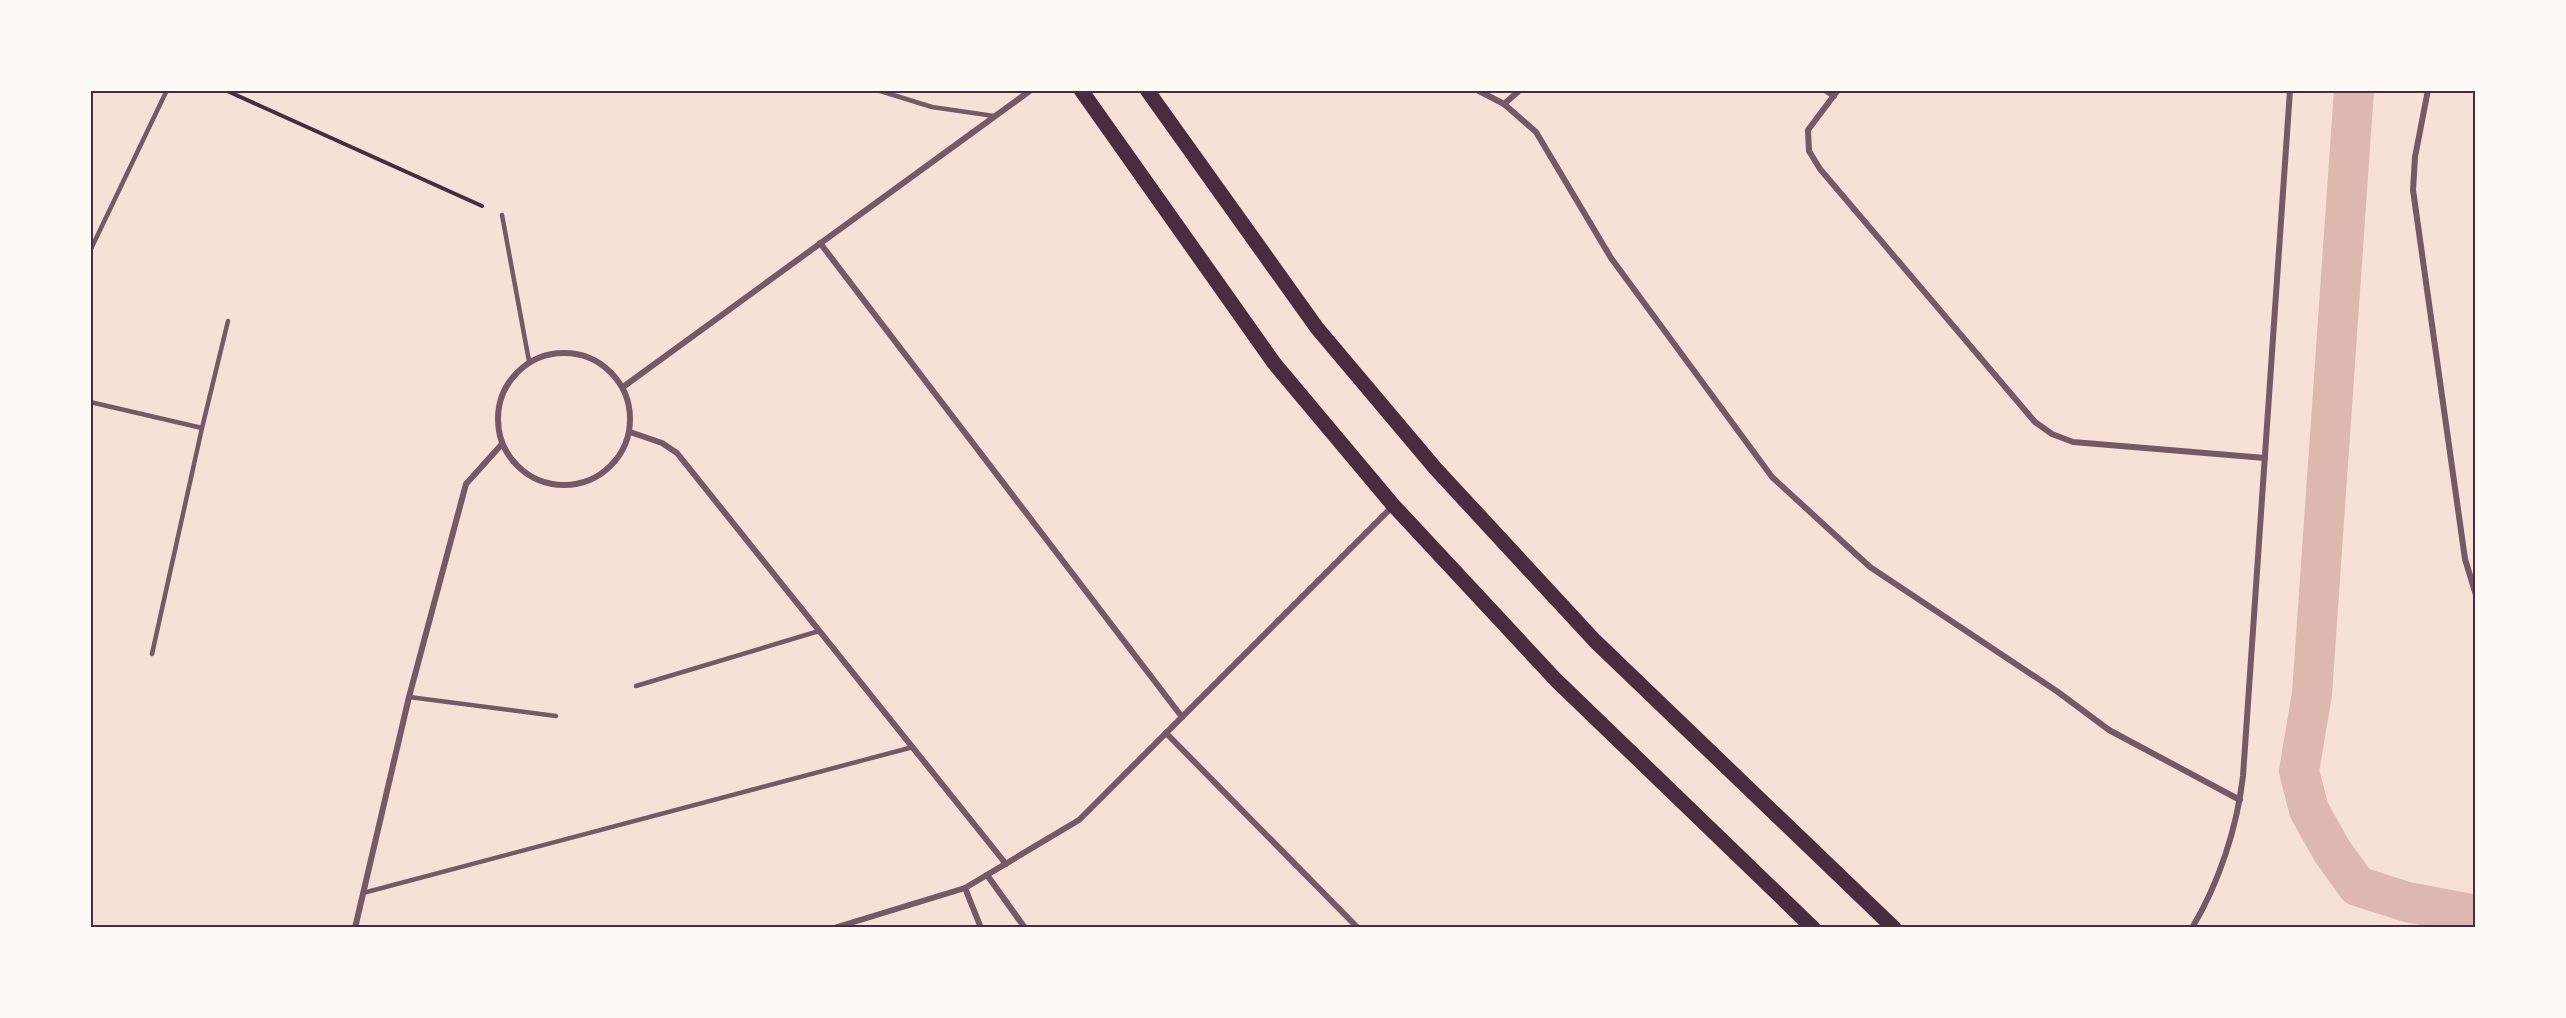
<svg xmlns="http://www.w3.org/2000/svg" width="2566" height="1018" font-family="'Work Sans',sans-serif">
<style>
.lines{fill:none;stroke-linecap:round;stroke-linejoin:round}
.canal{stroke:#dcb8b0;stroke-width:40}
.path{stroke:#4a2c40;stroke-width:4}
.service{stroke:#755966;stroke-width:4.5}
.minor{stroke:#755966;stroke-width:6}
.primary{stroke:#4a2c40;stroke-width:15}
.neatline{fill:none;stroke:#4a2c40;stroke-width:2}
</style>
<rect width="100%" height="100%" fill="#f7e1d7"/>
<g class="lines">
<polyline class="canal" points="2354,90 2312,694 2299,771 2309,810 2332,851 2357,886 2407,902 2476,915"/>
<polyline class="path" points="225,90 482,206"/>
<g class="service">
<polyline points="877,90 932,107 994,116"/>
<polyline points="502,215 529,361"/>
<polyline points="90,251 167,90"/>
<polyline points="90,402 202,428"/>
<polyline points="152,654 202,428 228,321"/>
<polyline points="636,686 819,631"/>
<polyline points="409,697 556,716"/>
<polyline points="363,893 913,747"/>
</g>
<g class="minor">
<polyline points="1477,90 1504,104 1536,132 1611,258 1772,477 1870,567 2058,692 2109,730 2240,800"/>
<polyline points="1825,90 1834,96"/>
<polyline points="1838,90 1808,130 1809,151 1820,169 2035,422 2052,434 2073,442 2265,458"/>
<polyline points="2428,90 2415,157 2413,190 2465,559 2476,595"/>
<polyline points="1504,104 1520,90"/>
<polyline points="820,243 1182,717"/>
<circle cx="564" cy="419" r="66"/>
<polyline points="623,387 1031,90"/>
<polyline points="630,432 662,443 677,453 1006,864"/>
<polyline points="1166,733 1358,928"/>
<polyline points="987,875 1025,928"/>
<polyline points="965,888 981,928"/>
<polyline points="355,928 409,697 466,484 502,444"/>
<polyline points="834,928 965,888 1079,820 1393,506"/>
<path d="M2192 928C2219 883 2237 828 2243 776L2290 90"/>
</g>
<g class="primary">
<polyline points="1081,90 1274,363 1393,505 1556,680 1813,928"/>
<polyline points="1147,90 1317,328 1435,468 1595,641 1894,928"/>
</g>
</g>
<rect width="2566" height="1018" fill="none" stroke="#fffaf5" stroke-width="183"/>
<rect x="92" y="92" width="2382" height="834" class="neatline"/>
</svg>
